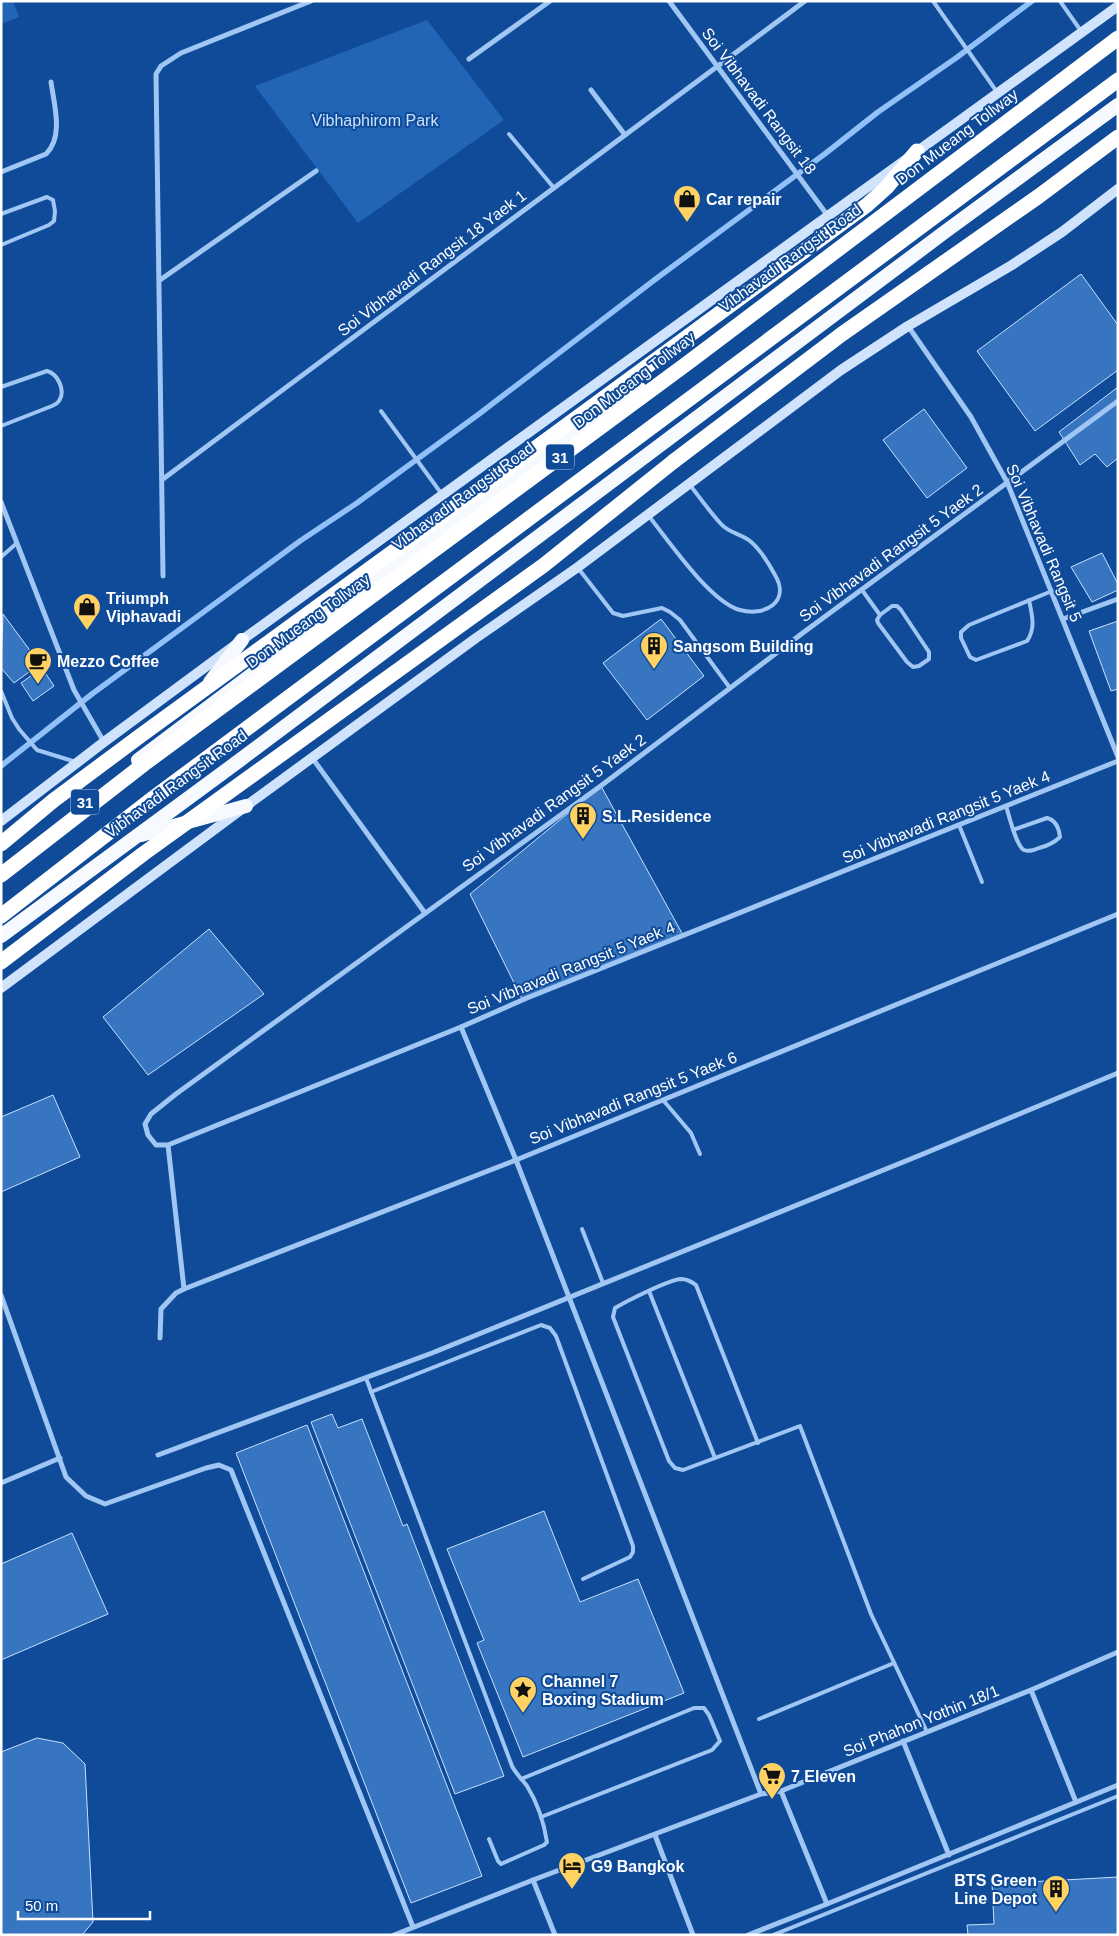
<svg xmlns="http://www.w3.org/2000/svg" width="1119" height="1936" font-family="Arial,sans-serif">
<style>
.green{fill:#2265b7}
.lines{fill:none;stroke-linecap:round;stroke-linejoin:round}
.stream{stroke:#91c1f8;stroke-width:5.5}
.building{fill:#3875c0;stroke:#c8e1fe}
.service{stroke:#a0c6f4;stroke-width:4}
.minor{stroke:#a0c6f4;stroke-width:5}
.secondary{stroke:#d0e3fd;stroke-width:10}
.trunk{stroke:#f6faff;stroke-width:14}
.motorway{stroke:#fff;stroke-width:15}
.motorway-bridge{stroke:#fff;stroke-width:15}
.labels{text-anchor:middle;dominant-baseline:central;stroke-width:4;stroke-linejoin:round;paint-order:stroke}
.shield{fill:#0f4b98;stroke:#b7c9e0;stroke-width:1}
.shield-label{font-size:15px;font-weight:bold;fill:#fff}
.street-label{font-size:16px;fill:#fff;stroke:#0f4b98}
.park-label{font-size:16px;fill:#c8e1fe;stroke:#0f4b98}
.poi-label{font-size:16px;font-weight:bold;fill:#fff;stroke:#0f4b98;text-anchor:start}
</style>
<rect width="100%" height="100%" fill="#0f4b98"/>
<g class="green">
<polygon points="1,1 13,1 19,17 1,24"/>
<polygon points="427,20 504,120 358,223 255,86"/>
</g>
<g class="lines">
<polyline class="stream" points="1,766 92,694 300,541 357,503 479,414 657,278 826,153 878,112 956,58 1032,1"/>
</g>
<g class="building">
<polygon points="1081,274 1118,325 1118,370 1035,431 977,351"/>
<polygon points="1118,387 1118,458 1107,467 1095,454 1080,465 1059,432"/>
<polygon points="924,409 967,468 927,498 883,440"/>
<polygon points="1102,553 1118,584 1118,590 1092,602 1071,567"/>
<polygon points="3,614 40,664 14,683 1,668"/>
<polygon points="661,619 704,676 647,720 603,663"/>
<polygon points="1118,621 1118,689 1111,691 1089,631"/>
<polygon points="42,668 54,686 33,701 21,683"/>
<polygon points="601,786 683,935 522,999 470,894"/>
<polygon points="209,929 264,994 148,1075 103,1017"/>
<polygon points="53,1095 80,1157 1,1192 1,1117"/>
<polygon points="332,1414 338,1428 362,1419 403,1526 407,1524 504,1776 455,1794 311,1422"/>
<polygon points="307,1425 482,1876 411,1903 236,1453"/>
<polygon points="544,1511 580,1602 638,1579 684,1693 523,1757 477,1643 484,1640 447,1549"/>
<polygon points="72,1533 108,1614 1,1660 1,1564"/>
<polygon points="37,1738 63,1743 85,1764 93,1922 82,1935 1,1935 1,1752"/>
<polygon points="1118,1877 1118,1935 968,1935 967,1925 994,1924 992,1884"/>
</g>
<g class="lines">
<g class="service">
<polyline points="933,1 997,92"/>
<polyline points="1060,1 1081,31"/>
<polyline points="509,134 554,188"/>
<polyline points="1,214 47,197 53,200 55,211 54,221 49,225 1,245"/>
<path d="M1 387 47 371C58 374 66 391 59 401 57 404 54 405 52 406L1 426"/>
<polyline points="381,411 441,493"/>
<path d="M648 515C668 540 710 602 740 610 764 617 791 602 775 575 769 564 760 549 750 541 741 534 729 533 721 524 710 512 700 498 690 485"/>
<polyline points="1,557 17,543"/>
<polyline points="578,568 613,613 623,616 662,608 670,612 680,620 730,688"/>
<polyline points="862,590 880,615"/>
<path d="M1029 600C1032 615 1036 628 1027 641L976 660 970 657 961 638V632L969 625 1052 591"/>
<polygon points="892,606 897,606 901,610 929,652 929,659 919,666 913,667 907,662 878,623 877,620 880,615"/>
<polyline points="1,691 12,718 19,729 37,750 76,762"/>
<path d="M1006 806C1009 815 1016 846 1024 850 1029 852 1034 850 1039 848 1047 846 1054 843 1060 837 1059 829 1056 820 1047 818L1013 830"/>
<polyline points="959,825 982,882"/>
<polyline points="663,1100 691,1133 700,1154"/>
<polyline points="582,1229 603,1283"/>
<polyline points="649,1291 715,1458"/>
<path d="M366 1378 512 1766C516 1774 522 1779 527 1786 537 1802 544 1823 547 1842L544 1845 501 1864 498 1861 489 1839"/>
<polyline points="371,1392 541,1325 550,1328 556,1336 633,1546 633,1552 630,1557 583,1579"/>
<path d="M758 1443 696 1285C692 1282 687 1279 681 1279 668 1280 627 1301 615 1308L613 1317 669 1461 675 1468 683 1470 800 1426 871 1614 927 1732"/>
<polyline points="759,1719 894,1663"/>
<polyline points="521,1779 694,1708 704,1708 709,1715 720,1741 712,1750 541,1817"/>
<polyline points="773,1935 1118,1796"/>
</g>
<g class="minor">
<polyline points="669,1 828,216"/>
<polyline points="469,59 550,1"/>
<polyline points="591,90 625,135"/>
<path d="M1 172 46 154C64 137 54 104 51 82"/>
<polyline points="160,280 316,171"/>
<polyline points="908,326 971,417 1007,482 1118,757"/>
<polyline points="163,479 805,1"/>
<polyline points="1,502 74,690 104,742"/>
<polyline points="163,576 156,74 161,66 181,53 311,1"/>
<polyline points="1063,619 1118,599"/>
<polyline points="313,759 425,913"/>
<polyline points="461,1027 516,1160 761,1794"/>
<polyline points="168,1145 156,1145 148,1135 145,1124 151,1114 176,1094 602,785 804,632 1118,401"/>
<polyline points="184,1289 168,1145 461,1027 527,998 1118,761"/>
<polyline points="1,1295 66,1477 86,1496 105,1504 206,1468 219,1465 231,1470 413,1927"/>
<polyline points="160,1338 161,1309 176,1293 184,1289 516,1160 1118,914"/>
<polyline points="158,1455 432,1353 923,1154 1118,1073"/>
<polyline points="1,1483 60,1458"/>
<polyline points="1031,1690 1076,1802"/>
<polyline points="903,1741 949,1855"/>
<polyline points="781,1791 827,1904"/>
<polyline points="655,1835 693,1935"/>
<polyline points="533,1880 555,1935"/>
<polyline points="394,1935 533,1880 761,1794 781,1791 1031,1690 1118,1652"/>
<polyline points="748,1935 827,1904 1118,1785"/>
</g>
<g class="secondary">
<polyline points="1,821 104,742 242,640 1118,6"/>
<polyline points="1,988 246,806 476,638 578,567 841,370 908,326 1012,265 1062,232 1118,189"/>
</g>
<g class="trunk">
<polyline points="210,682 242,640"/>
<polyline points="138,760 392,569 640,389"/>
<polyline points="141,835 246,806"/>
<polyline points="1,936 240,760 946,231 1118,105"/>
</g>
<g class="motorway">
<polyline points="526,455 867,205 887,187 917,151"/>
<polyline points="674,461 842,334 1039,196 1118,137"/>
<polyline points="1,875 144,764 689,362 1118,38"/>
<polyline points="1,916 152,799 1118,80"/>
</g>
<g class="motorway-bridge">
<polyline points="1,844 54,800 140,736 526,455"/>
<polyline points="1,962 143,854 544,565 674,461"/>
</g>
</g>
<defs>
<symbol id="shop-pin" viewBox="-11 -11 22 30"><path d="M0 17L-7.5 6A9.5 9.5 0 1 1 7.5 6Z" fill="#ffd263" stroke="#0f4b98"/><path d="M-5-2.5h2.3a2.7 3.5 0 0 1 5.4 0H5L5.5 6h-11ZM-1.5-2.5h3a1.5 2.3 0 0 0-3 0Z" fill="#111"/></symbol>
<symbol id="building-pin" viewBox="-11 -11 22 30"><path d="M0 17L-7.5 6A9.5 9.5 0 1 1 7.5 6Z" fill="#ffd263" stroke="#0f4b98"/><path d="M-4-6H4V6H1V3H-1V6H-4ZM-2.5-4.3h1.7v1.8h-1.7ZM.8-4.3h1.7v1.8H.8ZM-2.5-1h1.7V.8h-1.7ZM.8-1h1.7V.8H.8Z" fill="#111"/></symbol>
<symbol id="cafe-pin" viewBox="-11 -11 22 30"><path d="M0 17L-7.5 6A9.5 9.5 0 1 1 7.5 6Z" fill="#ffd263" stroke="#0f4b98"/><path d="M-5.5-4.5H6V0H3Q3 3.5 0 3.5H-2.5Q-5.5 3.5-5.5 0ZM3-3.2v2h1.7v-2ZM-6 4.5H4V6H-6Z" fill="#111"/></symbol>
<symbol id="sight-pin" viewBox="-11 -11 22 30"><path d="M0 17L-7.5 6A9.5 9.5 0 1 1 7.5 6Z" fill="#ffd263" stroke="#0f4b98"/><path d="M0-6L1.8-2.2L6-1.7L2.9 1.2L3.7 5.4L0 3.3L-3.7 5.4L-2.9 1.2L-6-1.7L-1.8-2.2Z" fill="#111"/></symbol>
<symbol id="supermarket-pin" viewBox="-11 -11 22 30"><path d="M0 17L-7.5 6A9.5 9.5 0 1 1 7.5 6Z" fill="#ffd263" stroke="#0f4b98"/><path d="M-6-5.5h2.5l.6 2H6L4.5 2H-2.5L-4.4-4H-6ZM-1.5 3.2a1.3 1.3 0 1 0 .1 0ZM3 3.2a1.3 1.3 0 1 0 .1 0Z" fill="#111"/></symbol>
<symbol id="hotel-pin" viewBox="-11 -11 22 30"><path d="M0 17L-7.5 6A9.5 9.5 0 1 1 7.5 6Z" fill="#ffd263" stroke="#0f4b98"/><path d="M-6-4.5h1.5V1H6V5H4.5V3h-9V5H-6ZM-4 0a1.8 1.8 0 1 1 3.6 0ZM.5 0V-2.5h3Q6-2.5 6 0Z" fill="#111"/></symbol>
</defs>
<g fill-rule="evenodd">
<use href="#shop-pin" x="671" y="183" width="32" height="43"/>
<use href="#shop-pin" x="71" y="591" width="32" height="43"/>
<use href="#building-pin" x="638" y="630" width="32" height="43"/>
<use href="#cafe-pin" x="22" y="645" width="32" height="43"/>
<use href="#building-pin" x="567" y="800" width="32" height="43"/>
<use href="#sight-pin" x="507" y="1674" width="32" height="43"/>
<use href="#supermarket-pin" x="756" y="1760" width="32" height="43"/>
<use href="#hotel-pin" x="556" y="1850" width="32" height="43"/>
<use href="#building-pin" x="1040" y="1873" width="32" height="43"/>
</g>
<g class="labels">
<g class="shield">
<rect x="546" y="444.5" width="28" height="25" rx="4"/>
<rect x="71" y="789.5" width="28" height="25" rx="4"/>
</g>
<g class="shield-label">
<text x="560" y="457">31</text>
<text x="85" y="802">31</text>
</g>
<g class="street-label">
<text transform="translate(759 101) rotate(53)">Soi Vibhavadi Rangsit 18</text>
<text transform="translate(957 137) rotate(-37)">Don Mueang Tollway</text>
<text transform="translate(790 258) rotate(-36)">Vibhavadi Rangsit Road</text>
<text transform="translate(432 263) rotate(-37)">Soi Vibhavadi Rangsit 18 Yaek 1</text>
<text transform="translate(634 380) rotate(-37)">Don Mueang Tollway</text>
<text transform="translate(463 496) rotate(-36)">Vibhavadi Rangsit Road</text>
<text transform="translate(1044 543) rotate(67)">Soi Vibhavadi Rangsit 5</text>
<text transform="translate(891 553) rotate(-36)">Soi Vibhavadi Rangsit 5 Yaek 2</text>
<text transform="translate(308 621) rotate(-36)">Don Mueang Tollway</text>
<text transform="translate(176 784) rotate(-36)">Vibhavadi Rangsit Road</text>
<text transform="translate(554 803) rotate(-36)">Soi Vibhavadi Rangsit 5 Yaek 2</text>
<text transform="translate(946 817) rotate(-22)">Soi Vibhavadi Rangsit 5 Yaek 4</text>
<text transform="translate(571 968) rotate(-22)">Soi Vibhavadi Rangsit 5 Yaek 4</text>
<text transform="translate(633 1098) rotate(-22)">Soi Vibhavadi Rangsit 5 Yaek 6</text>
<text transform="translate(921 1721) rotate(-22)">Soi Phahon Yothin 18/1</text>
</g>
<g class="park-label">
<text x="375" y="120">Vibhaphirom Park</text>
</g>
<g class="poi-label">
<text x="706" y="199">Car repair</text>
<text x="106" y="598">Triumph<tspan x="106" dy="18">Viphavadi</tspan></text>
<text x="673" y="646">Sangsom Building</text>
<text x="57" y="661">Mezzo Coffee</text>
<text x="602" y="816">S.L.Residence</text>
<text x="542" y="1681">Channel 7<tspan x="542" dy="18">Boxing Stadium</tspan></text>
<text x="791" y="1776">7 Eleven</text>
<text x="591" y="1866">G9 Bangkok</text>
<text x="1037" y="1880" text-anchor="end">BTS Green<tspan x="1037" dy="18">Line Depot</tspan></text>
</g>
</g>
<rect width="1119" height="1936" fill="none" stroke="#ffffff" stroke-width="5"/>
<path d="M18 1911v8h132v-8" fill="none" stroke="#ffffff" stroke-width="2.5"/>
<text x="25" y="1911" font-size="15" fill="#ffffff" stroke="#0f4b98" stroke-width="4" paint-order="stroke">50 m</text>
</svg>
